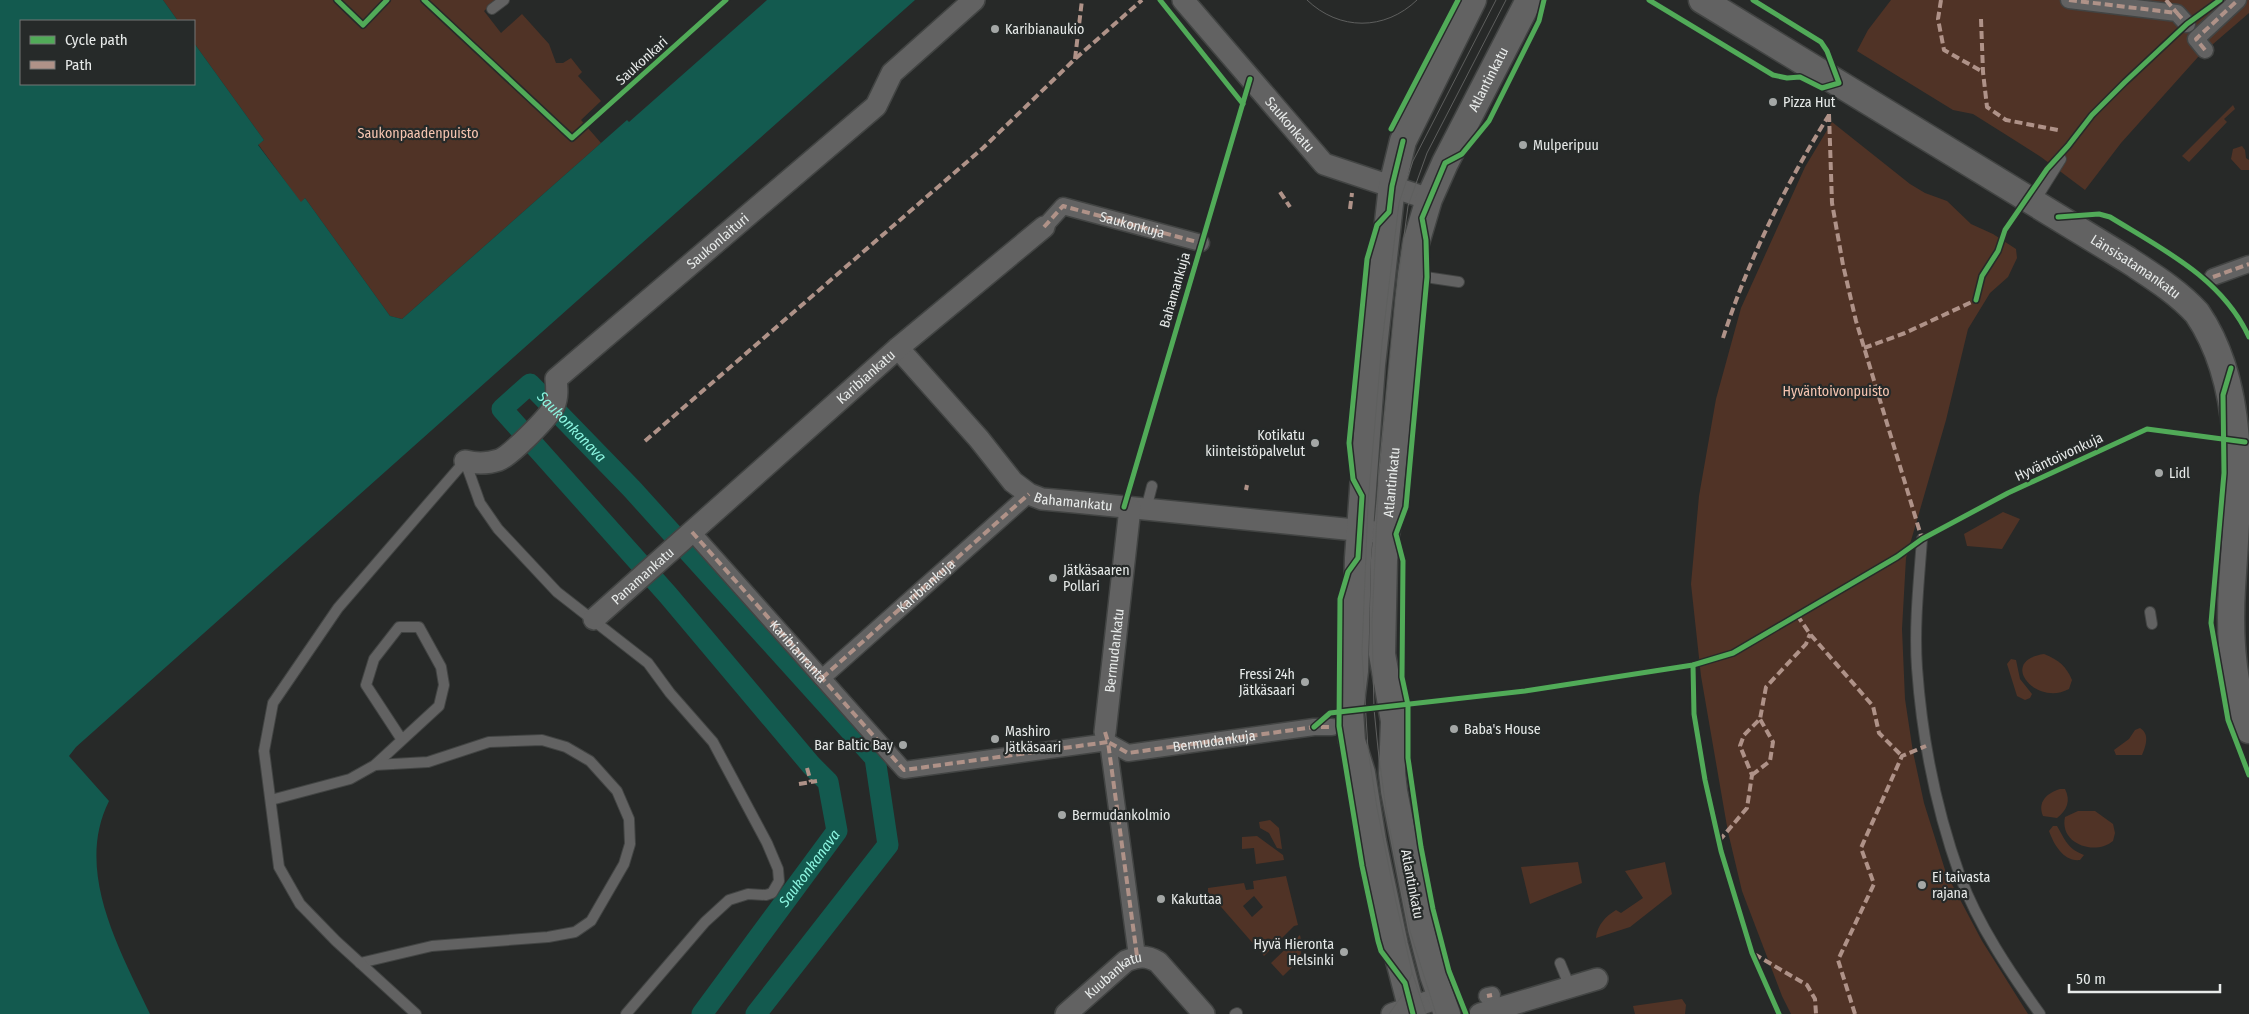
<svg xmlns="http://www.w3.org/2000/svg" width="2249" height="1014" font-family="'Fira Sans Condensed',sans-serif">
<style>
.green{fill:#503326;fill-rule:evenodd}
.water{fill:#135a4f}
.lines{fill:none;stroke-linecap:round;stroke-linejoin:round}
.canal{stroke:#135a4f;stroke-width:21}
.service-casing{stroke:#424443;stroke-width:12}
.pedestrian-casing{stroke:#424443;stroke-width:19}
.minor-casing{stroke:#424443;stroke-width:24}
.tertiary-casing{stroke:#424443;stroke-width:29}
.service{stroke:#626262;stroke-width:10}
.pedestrian{stroke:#626262;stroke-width:16}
.minor{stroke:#626262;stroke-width:21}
.tertiary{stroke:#626262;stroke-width:26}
.tram{stroke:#5e5f5e;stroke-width:1}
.quiet{stroke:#af9288;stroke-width:4;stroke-dasharray:8 4;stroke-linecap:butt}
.cycleway-casing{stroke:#262a29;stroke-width:8}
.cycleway{stroke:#51ab58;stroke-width:5}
.poi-dot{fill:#a4a7a6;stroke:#262a29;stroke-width:2}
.labels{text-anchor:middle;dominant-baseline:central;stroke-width:4.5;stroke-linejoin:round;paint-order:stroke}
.poi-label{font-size:14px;fill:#e8ebea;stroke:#262a29;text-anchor:start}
.street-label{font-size:14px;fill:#e8ebea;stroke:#262a29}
.park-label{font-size:14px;fill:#f6c5b1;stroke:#262a29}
.water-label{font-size:15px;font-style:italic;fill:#8cf6e1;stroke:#262a29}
</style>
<rect width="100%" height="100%" fill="#272928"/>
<g class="green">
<polygon points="163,0 496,0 484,11 501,33 522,14 549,44 556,63 563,63 571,58 582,72 578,76 601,101 581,120 601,143 402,319 390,316 305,198 301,203 258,144 264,140 194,43 194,21 178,21"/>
<polygon points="1891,0 2249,0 2249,13 2198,57 2121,143 2085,190 2041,157 2008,136 1973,114 1953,110 1857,51 1868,30"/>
<polygon points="2233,105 2235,109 2224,119 2227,122 2189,162 2182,156"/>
<polygon points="1832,122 1910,184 1925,193 1947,201 1971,224 1993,234 2016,249 2017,258 2008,277 1990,293 1968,329 1946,420 1906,558 1902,629 1905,699 1913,752 1924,803 1946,873 1982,941 2028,1014 1791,1014 1782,996 1742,891 1728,832 1701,676 1691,584 1699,496 1716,399 1741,308 1805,167"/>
<polygon points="2242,146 2245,150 2246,158 2249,160 2249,170 2241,170 2231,159 2233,149"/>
<polygon points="2003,512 2020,519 2002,549 1967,546 1964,534"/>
<path d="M2044 654C2059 660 2066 666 2072 680L2069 689C2036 707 1997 661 2044 654Z"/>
<polygon points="2011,659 2016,660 2020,679 2032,694 2030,698 2025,700 2017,696 2007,664"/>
<path d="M2140 728C2150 734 2146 746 2142 755H2116L2114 750 2129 739 2135 730Z"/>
<path d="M2060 789H2065C2071 801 2067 810 2057 818L2043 816C2037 802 2047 793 2060 789Z"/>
<path d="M2078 811H2095L2113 824 2115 833 2113 841C2095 856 2059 844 2065 817Z"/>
<polygon points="1270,820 1279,828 1282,849 1277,848 1269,833 1260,828 1259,822"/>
<path d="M2053 826H2057C2065 840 2068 849 2084 855L2080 860C2064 862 2054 845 2049 831Z"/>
<polygon points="1257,836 1283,855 1284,860 1256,864 1254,848 1242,849 1242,837"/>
<polygon points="1578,862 1582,883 1530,904 1521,867"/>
<path d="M1665 862 1672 894 1630 927 1596 938C1597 925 1606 916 1616 910L1621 913 1643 898 1625 871Z"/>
<path d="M1286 876 1298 925 1294 926 1264 956 1208 892V888L1244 883 1246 890 1254 889 1253 881ZM1254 896 1263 907 1252 917 1243 906Z"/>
<path d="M1300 935C1305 956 1298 962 1283 976L1271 963Z"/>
<polygon points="1682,999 1686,1005 1685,1014 1635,1014 1633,1006"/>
</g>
<path class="water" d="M0 0H163L178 21H21V84H194V43L264 140 258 145 301 202 305 198 390 316 402 319 627 120 629 122 767 0H915L76 747 69 756 109 801C74 871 120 950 150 1014H0Z"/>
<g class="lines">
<path class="canal" id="s1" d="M702 1014 837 831 828 782 811 765 668 595 502 409 530 384 632 489 875 758 888 845 756 1014"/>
<defs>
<g id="service">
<polyline points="492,9 504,0"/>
<polyline points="2034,202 2061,159"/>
<polyline points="1412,275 1459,282"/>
<polyline points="1146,509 1152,486"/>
<path d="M1922 539C1919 581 1914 625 1917 668 1922 738 1936 809 1960 876 1978 925 2010 972 2040 1014"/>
<polyline points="2150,612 2152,624"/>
<polyline points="271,800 350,779 375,765 439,706 444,685 441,667 419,627 399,627 374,659 366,685 402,740"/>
<polyline points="360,963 432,946 548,937 575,932 591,921 624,864 630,844 629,819 617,791 590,761 566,747 542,740 489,742 428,762 375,765"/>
<polyline points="1560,963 1570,987"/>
<polyline points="416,1014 336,941 300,904 279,867 264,751 273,703 338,608 465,461 480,503 498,529 557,592 648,663 670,693 713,742 767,843 778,869 779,881 772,893 766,895 748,894 729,900 705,922 626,1014"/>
<polyline points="1235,1014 1237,1013"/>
</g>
<g id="pedestrian">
<polyline points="2069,0 2177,13 2187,24"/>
<polyline points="2205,50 2196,39 2238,0"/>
<path id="s2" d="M1044 227 1063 206 1201 243"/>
<polyline points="2213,277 2249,264"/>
<path id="s3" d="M692 532 904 770 1108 742 1137 956"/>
<polyline points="822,678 1029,494"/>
<path id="s4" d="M1106 734 1108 742 1128 753 1314 727H1332"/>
<polyline points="1487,996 1492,995"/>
</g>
<g id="minor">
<path id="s5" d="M1183 0 1324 164 1429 199"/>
<path id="s6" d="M898 348 979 439 1013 482 1029 494 1042 499 1075 502 1375 532"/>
<path id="s7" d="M465 461C477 464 487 464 499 460 510 456 549 417 554 406 558 397 557 388 556 379L876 106 892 73 974 0"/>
<path id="s8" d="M594 619 898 348 1044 227"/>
<path id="s9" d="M1105 732 1130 508"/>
<path id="s10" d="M1066 1014 1126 961C1139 956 1146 955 1158 962L1204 1014"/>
<polyline points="1392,1014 1439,998"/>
<polyline points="1480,1014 1597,979"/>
</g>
<g id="tertiary">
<path id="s11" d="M1702 0 2128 260C2152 276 2177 291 2197 313 2249 389 2238 495 2232 588 2229 635 2233 686 2249 730"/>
<polyline points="1413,1014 1395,945 1373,841 1362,773 1352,741 1350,711 1355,671 1358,558 1372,365 1392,186 1403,141 1473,0"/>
<path id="s12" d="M1447 1014 1433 975 1421 929 1394 791 1392 773 1394 721 1382 654 1384 560 1411 275 1416 243 1429 199 1445 163 1529 0"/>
</g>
</defs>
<use href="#service" class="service-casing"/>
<use href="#pedestrian" class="pedestrian-casing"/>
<use href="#minor" class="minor-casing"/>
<use href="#tertiary" class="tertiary-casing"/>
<use href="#service" class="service"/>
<use href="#pedestrian" class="pedestrian"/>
<use href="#minor" class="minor"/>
<use href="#tertiary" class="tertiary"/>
<g class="tram">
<path d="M1307 0C1339 31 1385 31 1417 0"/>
<polyline points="1389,1014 1406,990 1412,973"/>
<polyline points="1426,1014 1412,972 1396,902 1377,808 1368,749 1362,652 1368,503 1382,343 1399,203 1413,161 1496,0"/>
<polyline points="1436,1014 1410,931 1386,810 1378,749 1374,709 1372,623 1379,470 1396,297 1408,206 1427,153 1506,0"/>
</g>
<g class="quiet">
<polyline points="1941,0 1938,19 1944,50 1983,72"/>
<polyline points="2069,0 2177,13 2187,24"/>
<polyline points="2166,0 2177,13"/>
<polyline points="1981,19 1983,72 1987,107 2006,120 2058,130"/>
<polyline points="2205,50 2196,39 2238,0"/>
<polyline points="1075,59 1082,0"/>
<polyline points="1829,114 1832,203 1843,265 1856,321 1922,539"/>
<polyline points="1280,192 1290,207"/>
<polyline points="1350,209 1352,193"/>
<polyline points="1044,227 1063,206 1201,243"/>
<polyline points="2213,277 2249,264"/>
<path d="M1723 338C1748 260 1786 184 1829 115"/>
<polyline points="1864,348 1905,333 1976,300"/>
<polyline points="645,441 983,148 1075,59 1142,0"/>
<polyline points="1246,490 1247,485"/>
<polyline points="692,532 904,770 1108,742 1137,956"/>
<polyline points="1797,615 1810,634 1873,706 1879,733 1902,756"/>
<path id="s13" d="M822 678 1029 494"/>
<polyline points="1105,732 1108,742 1128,753 1314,727 1332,727"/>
<polyline points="807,768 811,782"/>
<polyline points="1752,775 1770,761 1773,742 1760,719"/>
<polyline points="799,784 817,781"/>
<polyline points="1719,841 1747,808 1752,775 1740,746 1744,735 1760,719 1766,687 1806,644 1810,634"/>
<polyline points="1754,954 1807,985 1815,999 1816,1014"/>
<polyline points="1487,996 1492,995"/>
<polyline points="1855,1014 1838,960 1874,884 1861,848 1902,756 1926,746"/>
</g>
<defs>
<g id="cycleway">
<polyline points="337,0 363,25 387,0"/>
<polyline points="424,0 572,138 726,0"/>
<polyline points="1160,0 1243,104"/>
<polyline points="1649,0 1773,75 1787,78 1800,77 1822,88 1839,83 1827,51 1821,42 1753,0"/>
<polyline points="1391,129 1458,0"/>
<polyline points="1403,141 1392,186 1389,212 1377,225 1367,259 1349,443 1353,479 1362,496 1358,558 1348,572 1340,599 1339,726 1362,866 1378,941 1381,951 1405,983 1413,1014"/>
<path d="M2058 217 2099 214 2110 217C2162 249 2222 278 2249 337"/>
<polyline points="1976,300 1982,276 1998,251 2005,230 2047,169 2068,146 2092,115 2125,82 2187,24 2220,0"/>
<polyline points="2231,368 2223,395 2224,473 2211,623 2228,720 2249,775"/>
<polyline points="1124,507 1250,79"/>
<polyline points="1693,665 1694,714 1705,780 1721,851 1752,953 1779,1014"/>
<polyline points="1314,727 1330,713 1525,691 1693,665 1733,653 1897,557 1922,539 2008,493 2147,429 2245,442"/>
<polyline points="1466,1014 1449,971 1433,909 1421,847 1408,758 1408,705 1402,677 1403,561 1396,534 1406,507 1427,277 1426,240 1422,218 1445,163 1462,154 1489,121 1539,21 1544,0"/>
</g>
</defs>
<use href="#cycleway" class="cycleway-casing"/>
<use href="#cycleway" class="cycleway"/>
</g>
<g class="poi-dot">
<circle cx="995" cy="29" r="5"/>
<circle cx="1773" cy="102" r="5"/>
<circle cx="1523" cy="145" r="5"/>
<circle cx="1315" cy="443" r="5"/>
<circle cx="2159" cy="473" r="5"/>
<circle cx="1053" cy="578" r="5"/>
<circle cx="1305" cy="682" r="5"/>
<circle cx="1454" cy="729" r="5"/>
<circle cx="995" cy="739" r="5"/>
<circle cx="903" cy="745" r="5"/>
<circle cx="1062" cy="815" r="5"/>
<circle cx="1922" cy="885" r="5"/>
<circle cx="1161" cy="899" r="5"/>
<circle cx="1344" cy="952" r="5"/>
</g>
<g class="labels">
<g class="poi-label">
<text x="1005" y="29">Karibianaukio</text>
<text x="1783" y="102">Pizza Hut</text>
<text x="1533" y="145">Mulperipuu</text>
<text x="1305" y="435" text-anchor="end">Kotikatu<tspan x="1305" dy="16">kiinteistöpalvelut</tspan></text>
<text x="2169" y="473">Lidl</text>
<text x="1063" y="570">Jätkäsaaren<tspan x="1063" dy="16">Pollari</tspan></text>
<text x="1295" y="674" text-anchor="end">Fressi 24h<tspan x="1295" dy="16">Jätkäsaari</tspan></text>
<text x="1464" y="729">Baba's House</text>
<text x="1005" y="731">Mashiro<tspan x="1005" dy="16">Jätkäsaari</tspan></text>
<text x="893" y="745" text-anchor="end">Bar Baltic Bay</text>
<text x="1072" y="815">Bermudankolmio</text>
<text x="1932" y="877">Ei taivasta<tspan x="1932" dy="16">rajana</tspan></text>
<text x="1171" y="899">Kakuttaa</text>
<text x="1334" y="944" text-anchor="end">Hyvä Hieronta<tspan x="1334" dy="16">Helsinki</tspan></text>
</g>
<g class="street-label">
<text transform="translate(642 61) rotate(-42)">Saukonkari</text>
<text stroke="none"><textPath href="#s12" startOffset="960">Atlantinkatu</textPath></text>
<text stroke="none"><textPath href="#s5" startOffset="164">Saukonkatu</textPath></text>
<text stroke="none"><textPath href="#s2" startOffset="100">Saukonkuja</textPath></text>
<text stroke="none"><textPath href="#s7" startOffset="352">Saukonlaituri</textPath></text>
<text stroke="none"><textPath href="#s11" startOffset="509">Länsisatamankatu</textPath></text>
<text transform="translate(1175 290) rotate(-74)">Bahamankuja</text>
<text stroke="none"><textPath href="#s8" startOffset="364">Karibiankatu</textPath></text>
<text transform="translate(2059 457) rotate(-25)">Hyväntoivonkuja</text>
<text stroke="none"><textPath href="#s12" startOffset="540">Atlantinkatu</textPath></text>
<text stroke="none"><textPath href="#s6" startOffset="242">Bahamankatu</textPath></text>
<text stroke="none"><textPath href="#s8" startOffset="65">Panamankatu</textPath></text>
<text stroke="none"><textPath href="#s13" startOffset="139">Karibiankuja</textPath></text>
<text stroke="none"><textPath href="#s9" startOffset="82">Bermudankatu</textPath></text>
<text stroke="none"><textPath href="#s3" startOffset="160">Karibianranta</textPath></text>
<text stroke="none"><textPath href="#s4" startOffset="118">Bermudankuja</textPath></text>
<text transform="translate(1412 884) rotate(79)">Atlantinkatu</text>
<text stroke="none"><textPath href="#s10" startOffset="62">Kuubankatu</textPath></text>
</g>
<g class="park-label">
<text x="418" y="133">Saukonpaadenpuisto</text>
<text x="1836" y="391">Hyväntoivonpuisto</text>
</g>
<g class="water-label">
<text stroke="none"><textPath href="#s1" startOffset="870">Saukonkanava</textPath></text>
<text stroke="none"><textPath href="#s1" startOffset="181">Saukonkanava</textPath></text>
</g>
</g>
<rect x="20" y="20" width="175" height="65" fill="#262a29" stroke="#747776"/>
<rect x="30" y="36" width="25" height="8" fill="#51ab58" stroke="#747776"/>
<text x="65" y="45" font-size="15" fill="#e8ebea">Cycle path</text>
<rect x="30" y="61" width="25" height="8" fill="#af9288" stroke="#747776"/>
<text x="65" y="70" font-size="15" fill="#e8ebea">Path</text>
<path d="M2069 984v8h151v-8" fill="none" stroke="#e8ebea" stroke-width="2.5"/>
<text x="2076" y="984" font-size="15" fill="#e8ebea" stroke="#262a29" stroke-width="4" paint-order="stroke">50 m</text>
</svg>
